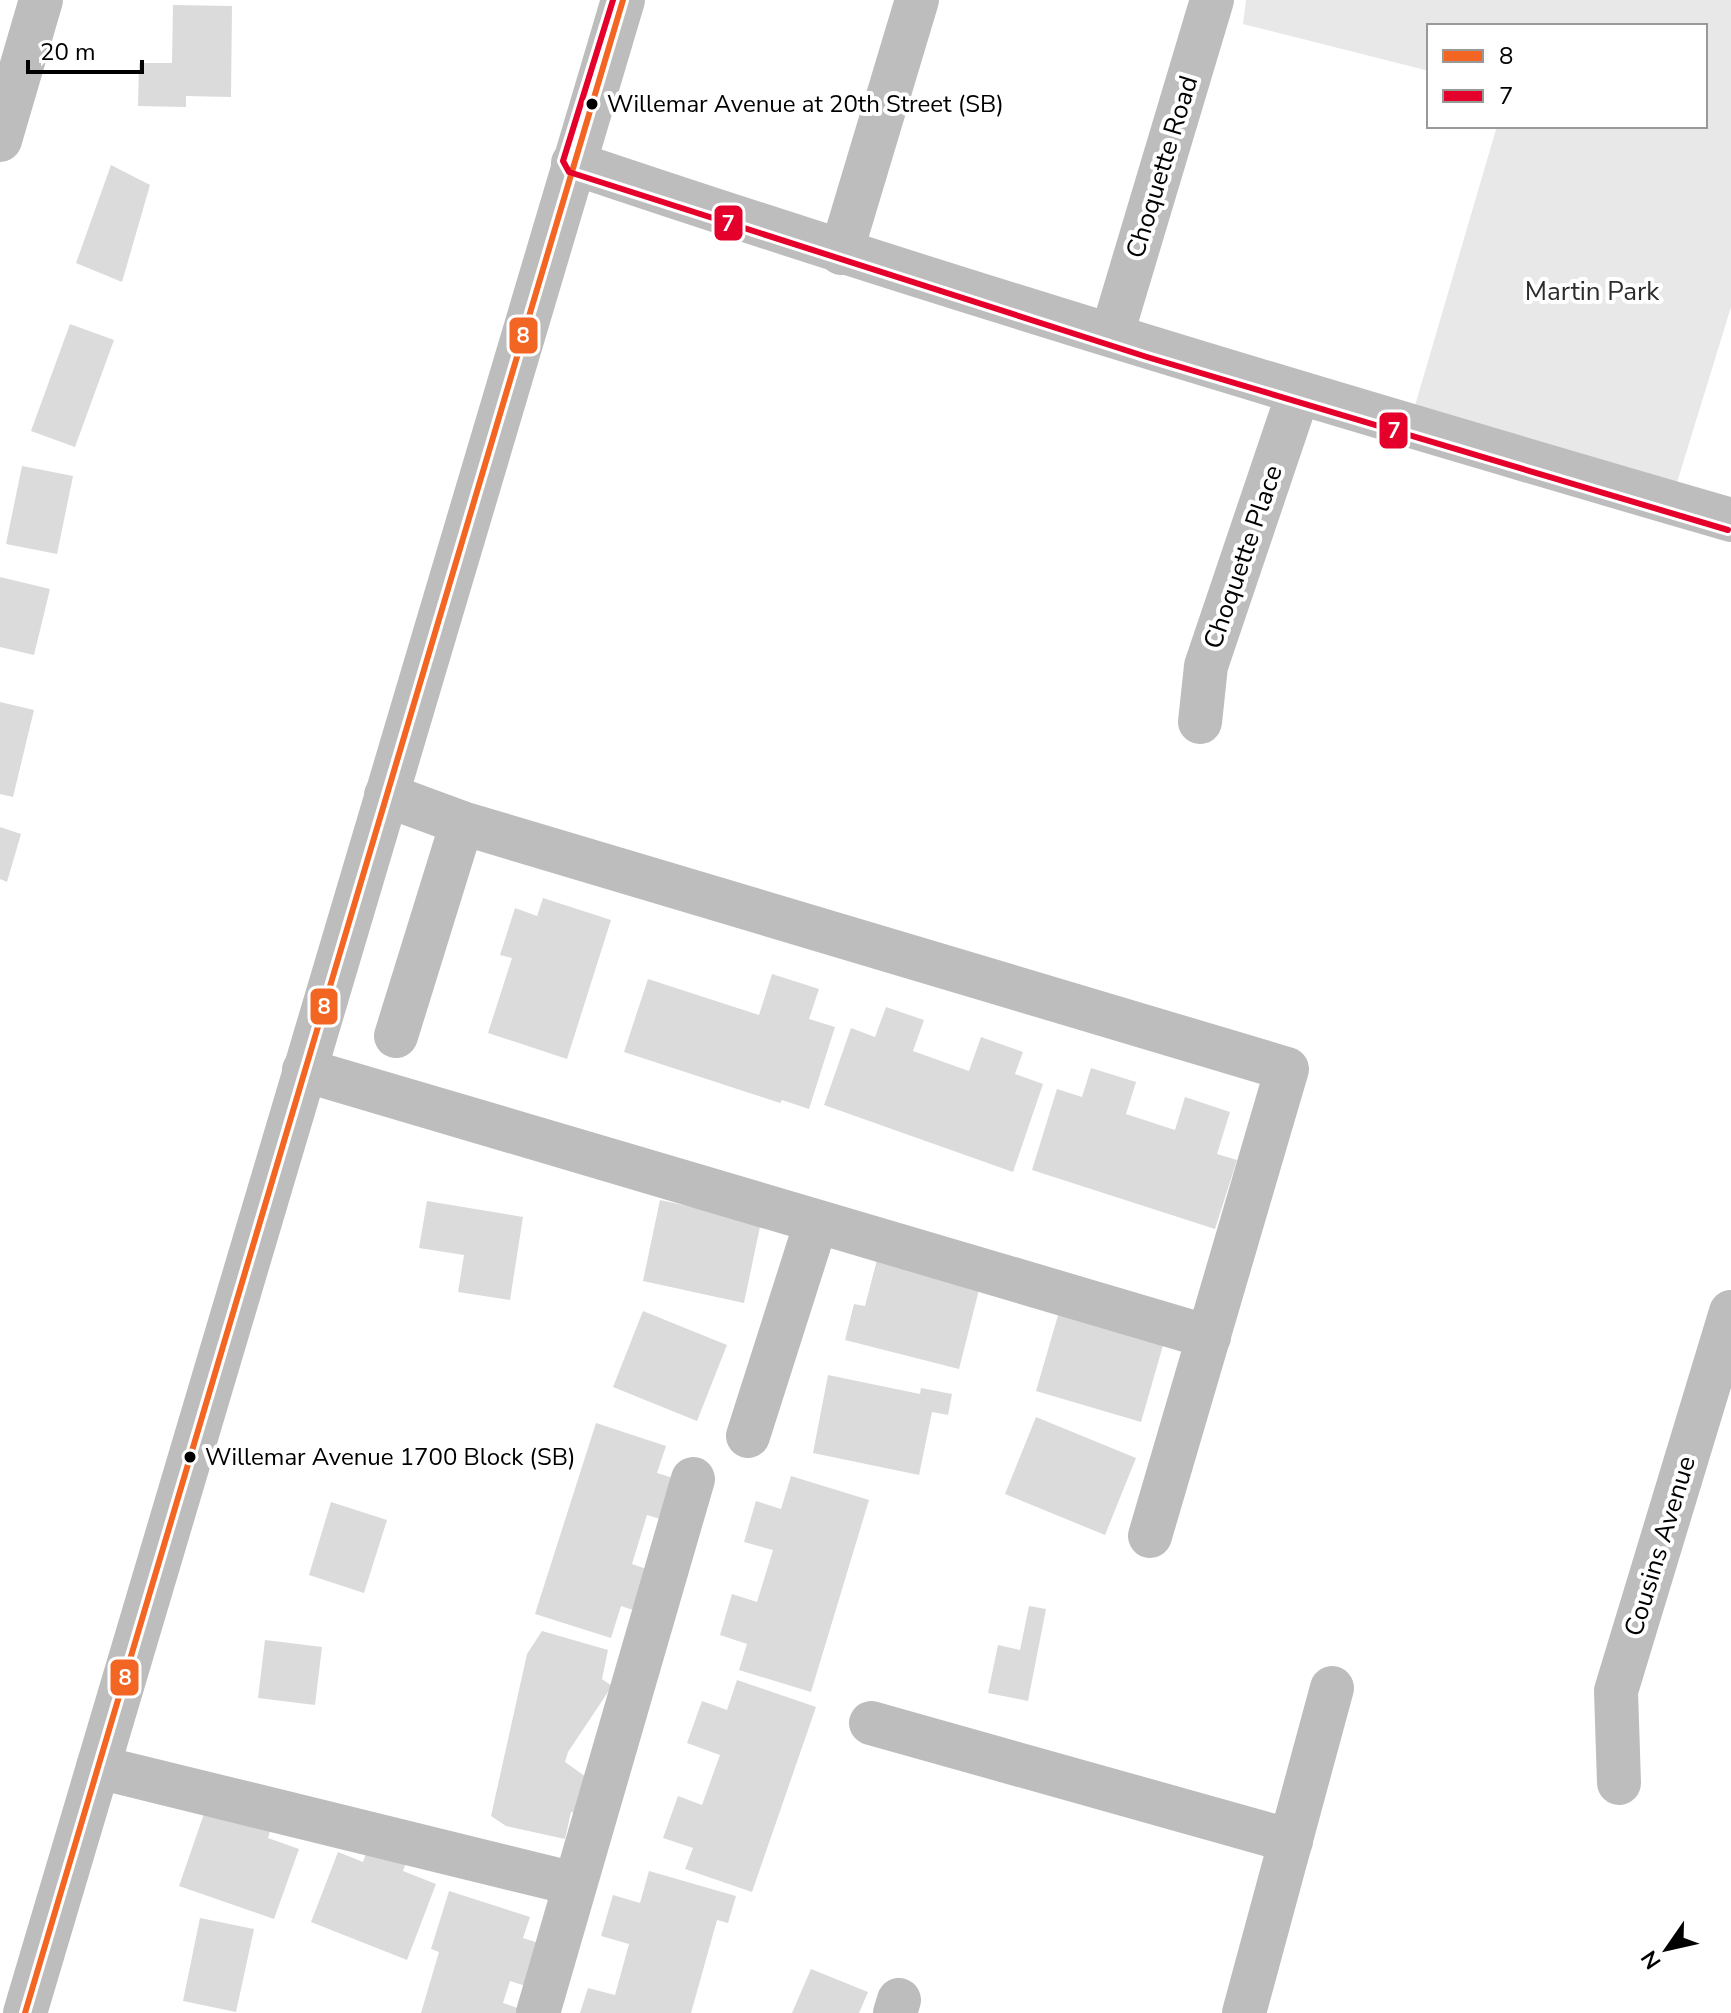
<svg xmlns="http://www.w3.org/2000/svg" width="1731" height="2013" font-family="'Nunito Sans',sans-serif">
<style>
.green{fill:#e8e8e8}
.building{fill:#dbdbdb}
.lines{fill:none;stroke-linecap:round;stroke-linejoin:round}
.minor{stroke:#bdbdbd;stroke-width:44}
.bus-1-casing{stroke:#fff;stroke-width:12}
.bus-2-casing{stroke:#fff;stroke-width:12}
.bus-1{stroke:#f26522;stroke-width:6}
.bus-2{stroke:#e4002b;stroke-width:6}
.bus-dot{fill:#000;stroke:#fff;stroke-width:3}
.labels{text-anchor:middle;dominant-baseline:central;stroke-width:8;stroke-linejoin:round;paint-order:stroke}
.bus-label{font-size:24px;fill:#000;stroke:#fff;text-anchor:start}
.street-label{font-size:26px;fill:#000;stroke:#fff}
.park-label{font-size:26px;fill:#2c2c2c;stroke:#fff}
.line-badge{stroke:#fff;stroke-width:3}
.badge-label{font-size:22px;text-anchor:middle;font-weight:bold;fill:#fff}
</style>
<rect width="100%" height="100%" fill="#fff"/>
<polygon class="green" points="1246,0 1731,0 1731,307 1671,502 1409,426 1497,126 1705,126 1705,26 1429,26 1429,71 1243,24"/>
<g class="building">
<polygon points="173,5 232,6 231,97 186,96 186,107 138,106 139,63 172,63"/>
<polygon points="111,165 150,185 122,282 76,263"/>
<polygon points="70,324 114,340 75,447 31,431"/>
<polygon points="22,466 73,476 57,554 6,544"/>
<polygon points="0,577 50,589 34,655 0,647"/>
<polygon points="0,702 34,710 13,797 0,794"/>
<polygon points="0,827 21,834 7,882 0,879"/>
<polygon points="543,898 611,920 567,1059 488,1033 512,958 500,955 515,908 537,916"/>
<polygon points="772,974 819,989 809,1019 835,1027 809,1109 782,1100 780,1103 624,1052 648,979 759,1015"/>
<polygon points="886,1007 924,1020 913,1051 969,1071 981,1037 1023,1052 1015,1074 1043,1084 1013,1172 824,1105 851,1028 875,1037"/>
<polygon points="1091,1068 1136,1082 1126,1114 1175,1130 1185,1097 1230,1112 1217,1154 1237,1160 1215,1229 1032,1170 1057,1089 1082,1097"/>
<polygon points="660,1200 761,1222 744,1303 643,1281"/>
<polygon points="427,1201 523,1217 510,1300 458,1292 464,1255 419,1248"/>
<polygon points="878,1256 981,1282 959,1369 845,1340 854,1304 865,1306"/>
<polygon points="1061,1305 1166,1335 1141,1422 1036,1391"/>
<polygon points="643,1311 727,1345 697,1421 613,1387"/>
<polygon points="828,1375 920,1394 921,1388 952,1394 948,1415 932,1412 919,1475 813,1453"/>
<polygon points="1036,1417 1136,1458 1105,1535 1005,1494"/>
<polygon points="596,1423 666,1446 657,1473 686,1482 673,1523 647,1515 632,1564 658,1573 645,1614 621,1606 611,1638 535,1614"/>
<polygon points="791,1476 869,1500 811,1692 739,1670 747,1644 720,1635 732,1594 757,1602 773,1550 744,1542 756,1501 781,1509"/>
<polygon points="331,1502 387,1520 364,1593 309,1575"/>
<polygon points="1029,1606 1046,1609 1028,1701 988,1693 998,1645 1020,1650"/>
<polygon points="542,1631 608,1650 602,1679 612,1686 568,1752 565,1762 599,1786 592,1818 571,1812 565,1839 506,1826 491,1816 527,1654"/>
<polygon points="265,1640 322,1647 315,1705 258,1698"/>
<polygon points="737,1680 816,1707 752,1892 685,1869 693,1848 663,1838 678,1796 702,1805 720,1755 687,1743 702,1701 727,1710"/>
<polygon points="206,1808 270,1831 268,1838 299,1849 274,1919 179,1886"/>
<polygon points="372,1837 410,1852 403,1871 436,1884 407,1960 311,1922 338,1852 363,1862"/>
<polygon points="649,1871 736,1896 728,1923 717,1920 691,2013 580,2013 588,1988 615,1995 629,1944 601,1936 613,1895 640,1903"/>
<polygon points="449,1891 530,1917 523,1938 548,1946 535,1989 510,1981 503,2003 533,2013 421,2013 439,1952 431,1949"/>
<polygon points="200,1918 254,1929 236,2012 183,2001"/>
<polygon points="811,1969 868,1992 859,2013 792,2013"/>
</g>
<g class="lines">
<g class="minor">
<polyline points="0,140 41,0"/>
<path d="M573 163C956 292 1343 407 1731 520"/>
<polyline points="841,253 917,0"/>
<polyline points="1112,334 1212,0"/>
<polyline points="1200,722 1206,666 1298,394"/>
<polyline points="386,795 462,823 1287,1069 1150,1536"/>
<polyline points="396,1036 462,823"/>
<polyline points="304,1070 1209,1337"/>
<polyline points="748,1436 816,1223"/>
<polyline points="871,1723 1291,1841"/>
<polyline points="98,1767 575,1884"/>
<polyline points="1619,1783 1616,1691 1731,1312"/>
<polyline points="25,2013 623,0"/>
<polyline points="538,2013 693,1479"/>
<polyline points="895,2013 899,2000"/>
<polyline points="1244,2013 1332,1688"/>
</g>
<defs>
<polyline id="bus-1" points="25,2013 623,0"/>
<polyline id="bus-2" points="613,0 563,161 569,172 1147,357 1728,530"/>
</defs>
<use href="#bus-1" class="bus-1-casing"/>
<use href="#bus-2" class="bus-2-casing"/>
<use href="#bus-1" class="bus-1"/>
<use href="#bus-2" class="bus-2"/>
</g>
<g class="bus-dot">
<circle cx="592" cy="104" r="7"/>
<circle cx="190" cy="1457" r="7"/>
</g>
<g class="labels">
<g class="bus-label">
<text x="607" y="104">Willemar Avenue at 20th Street (SB)</text>
<text x="205" y="1457">Willemar Avenue 1700 Block (SB)</text>
</g>
<g class="street-label">
<text transform="translate(1162 167) rotate(-73)">Choquette Road</text>
<text transform="translate(1243 557) rotate(-71)">Choquette Place</text>
<text transform="translate(1660 1546) rotate(-73)">Cousins Avenue</text>
</g>
<g class="park-label">
<text x="1592" y="291">Martin Park</text>
</g>
</g>
<g class="line-badge">
<rect x="713" y="204" width="31" height="38" rx="8" fill="#e4002b"/>
<rect x="508" y="316" width="31" height="39" rx="8" fill="#f26522"/>
<rect x="1378" y="411" width="31" height="39" rx="8" fill="#e4002b"/>
<rect x="309" y="987" width="30" height="39" rx="8" fill="#f26522"/>
<rect x="109" y="1658" width="31" height="39" rx="8" fill="#f26522"/>
</g>
<g class="badge-label">
<text x="728" y="231">7</text>
<text x="523" y="343">8</text>
<text x="1394" y="438">7</text>
<text x="324" y="1014">8</text>
<text x="125" y="1685">8</text>
</g>
<rect x="1427" y="24" width="280" height="104" fill="#ffffff" stroke="#999999" stroke-width="2"/>
<rect x="1443" y="50" width="40" height="12" fill="#f26522" stroke="#999999" stroke-width="2"/>
<text x="1499" y="64" font-size="24" fill="#000000">8</text>
<rect x="1443" y="90" width="40" height="12" fill="#e4002b" stroke="#999999" stroke-width="2"/>
<text x="1499" y="104" font-size="24" fill="#000000">7</text>
<g transform="translate(1667 1949) rotate(236)" stroke="#ffffff" stroke-width="6" paint-order="stroke">
<path d="M0-6L14 30L0 20L-14 30Z" fill="#000000"/>
<text y="-12" font-size="22" font-weight="bold" text-anchor="middle" fill="#000000">N</text>
</g>
<path d="M28 60v12h114v-12" fill="none" stroke="#000000" stroke-width="4"/>
<text x="40" y="60" font-size="24" fill="#000000" stroke="#ffffff" stroke-width="6" paint-order="stroke">20 m</text>
</svg>
